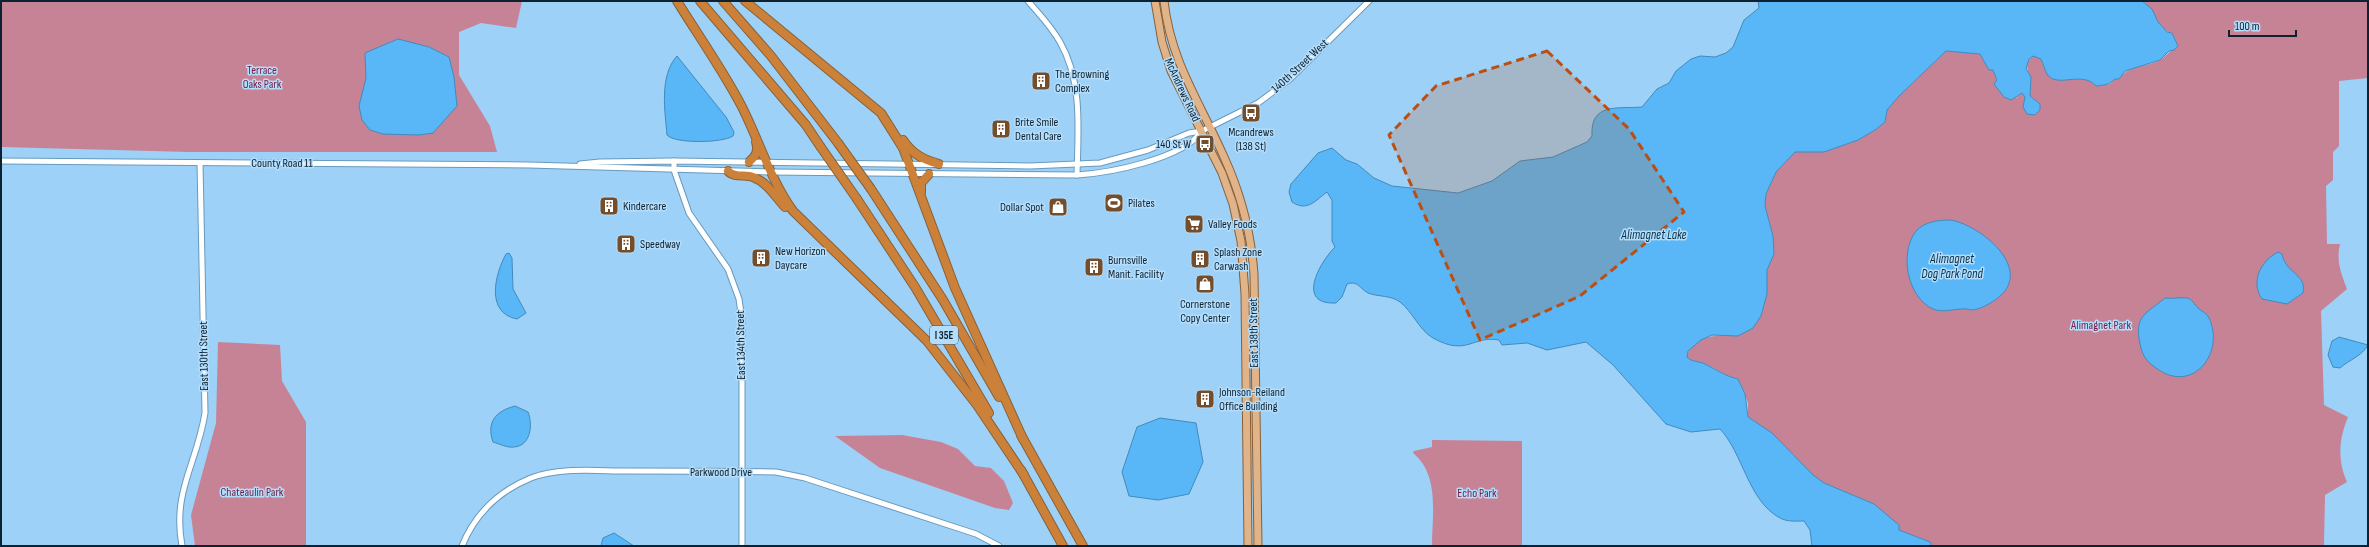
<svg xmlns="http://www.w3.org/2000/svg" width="2369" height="547" font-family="'Sofia Sans Condensed',sans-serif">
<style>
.green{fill:#c78396}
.water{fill:#59b7f7;stroke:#428abb}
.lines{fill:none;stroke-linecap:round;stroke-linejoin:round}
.minor-casing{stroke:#689abe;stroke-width:7}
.major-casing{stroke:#896036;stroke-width:9}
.highway-casing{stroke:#896036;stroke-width:10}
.minor{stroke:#fff;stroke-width:5}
.major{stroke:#e0b389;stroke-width:7}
.highway{stroke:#cc813a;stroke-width:8}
.highway-bridge-casing{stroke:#896036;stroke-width:10;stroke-linecap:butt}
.highway-bridge{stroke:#cc813a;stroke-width:8}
.marked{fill:#bc4e13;fill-opacity:0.2;stroke:#bc4e13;stroke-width:3;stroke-dasharray:8 5;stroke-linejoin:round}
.labels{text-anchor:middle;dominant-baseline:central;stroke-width:3;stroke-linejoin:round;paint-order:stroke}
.shield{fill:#b4ddfc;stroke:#3f5a6d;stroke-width:1}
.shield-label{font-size:11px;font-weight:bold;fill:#0d2230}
.street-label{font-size:12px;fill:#0d2230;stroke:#b4ddfc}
.park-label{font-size:12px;fill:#741b3f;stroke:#b4ddfc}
.poi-label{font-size:12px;fill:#0d2230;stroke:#b4ddfc;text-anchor:start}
.water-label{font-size:13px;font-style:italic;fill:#063049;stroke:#b4ddfc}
</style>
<rect width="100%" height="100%" fill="#9dd1f7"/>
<g class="green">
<polygon points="1,1 522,1 516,28 481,23 459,32 459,75 490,126 497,152 189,152 1,147"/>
<path d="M2142 1H2368V78L2339 81V146L2333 152V180L2326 186 2327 244H2340C2336 261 2341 273 2347 289L2321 311 2324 405 2348 417C2339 439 2337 460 2347 482L2325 495 2324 546H1932L1930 542 1899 530 1898 525 1874 504 1824 483 1813 475 1772 433 1748 417V403L1738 379C1725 376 1717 369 1705 364 1699 361 1691 362 1687 357 1692 334 1720 335 1738 336L1766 278 1773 236 1765 206 1766 194 1776 172 1795 152H1824L1858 140 1875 130 1885 122 1887 110 1899 96 1946 51 1980 54 1989 70H1993L1997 80 2016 98 2022 93 2025 97 2040 104 2030 96C2030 92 2031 87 2031 83 2030 72 2022 65 2033 56L2041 59 2047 74C2053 76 2060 78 2066 79 2078 81 2087 75 2096 86L2110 84 2115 79H2119C2129 65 2143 68 2158 61 2165 58 2170 50 2178 46L2172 33C2156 29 2156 8 2142 1Z"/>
<polygon points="218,342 280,345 282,381 306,422 306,546 195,546 191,515 216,423"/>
<polygon points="902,435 941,442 958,449 975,466 991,468 1004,481 1013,503 1009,510 995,508 880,468 835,436"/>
<path d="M1432 440 1522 441V546H1432C1432 515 1440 475 1413 453L1414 451 1432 447Z"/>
</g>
<g class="water">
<path d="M1758 1H2142L2152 9 2158 22 2167 32 2172 33 2178 46 2174 50 2169 51 2160 60 2125 71 2119 79H2115C2109 85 2104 85 2096 86 2082 70 2057 89 2047 74 2045 70 2043 64 2041 59L2033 56 2029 59 2026 69 2031 77 2030 96 2040 104V110L2035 115 2027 114 2023 107 2025 97 2022 93 2011 100 2004 97 1994 84 1997 80 1993 70H1989L1980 54 1946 51 1899 96 1887 110 1885 122 1875 130 1858 140 1824 152H1795L1776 172 1766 194 1765 206 1773 236 1774 254 1767 270V294L1761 316 1753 328 1738 336 1712 335 1701 340 1688 351 1687 357C1691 362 1699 361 1705 364 1717 370 1725 376 1738 379L1745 394 1748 417 1772 433 1813 475 1824 483 1874 504 1899 525V530L1930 542 1932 546H1812L1810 530 1804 521C1797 521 1787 522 1780 518 1748 501 1743 453 1720 429L1691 432 1666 424 1613 365 1586 342 1547 350 1527 343 1502 345 1499 340C1473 335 1467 357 1433 338 1419 330 1413 312 1400 302 1391 295 1378 297 1368 293 1360 289 1358 280 1347 284L1342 297 1336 303C1295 305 1320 262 1335 247L1332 241V200L1327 192C1315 201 1307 212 1292 202L1289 192 1291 184 1318 153 1332 148 1346 160 1357 164 1374 178 1392 186 1458 193 1492 181 1520 161 1553 157 1587 142 1592 136C1590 102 1618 109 1642 107L1657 89 1669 83 1676 71 1691 59 1700 56 1715 57 1726 53 1733 47 1744 20 1759 8Z"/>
<polygon points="398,39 429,47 449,57 454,77 457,106 433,133 419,135 383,134 370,130 362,120 359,106 366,78 365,53"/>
<path d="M677 56 726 117 734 132 733 136C723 143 675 144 667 135 665 111 659 76 677 56Z"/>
<path d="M1950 220C1979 224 2034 268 1999 297 1991 303 1982 309 1972 310 1969 310 1966 308 1963 309 1953 309 1942 313 1933 309 1907 297 1899 253 1916 231 1924 222 1938 220 1950 220Z"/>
<path d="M2278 252 2282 254C2286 274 2307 274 2303 293L2287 304 2262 299C2250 281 2261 261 2278 252Z"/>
<path d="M509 253 512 258 513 289 526 313 517 319C485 313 495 274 506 254Z"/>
<path d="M2165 298C2172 299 2180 297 2187 298 2192 299 2194 304 2198 308 2201 311 2207 313 2209 318 2225 352 2194 393 2159 370 2148 363 2143 358 2140 344 2134 315 2146 314 2165 298Z"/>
<path d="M2339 337 2368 345C2362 356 2349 360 2340 368L2333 367 2328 355 2332 341Z"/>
<path d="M515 406 528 412C533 424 531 446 514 447 507 448 500 444 493 442 486 422 496 411 515 406Z"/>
<polygon points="1160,418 1196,423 1203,462 1189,494 1158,500 1129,496 1122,472 1137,427"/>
<polygon points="614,533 634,546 601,546 603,538"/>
</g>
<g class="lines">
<defs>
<g id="minor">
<path d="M1028 1C1039 14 1051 26 1060 42 1083 82 1078 131 1077 175"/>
<path d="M1 161 529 165 771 172 1077 175C1109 173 1183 159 1202 131"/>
<polyline points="674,161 674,170 689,213 728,269 739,299 742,320 742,546"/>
<polyline points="580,164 600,162 674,161 1030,166 1100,163 1148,150 1189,133 1202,131 1258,103 1290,79 1369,1"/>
<path d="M182 546C172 491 197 464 205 413L200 163"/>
<path d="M462 546C475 514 499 491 531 478 560 467 596 471 627 471 677 471 726 471 776 472L805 478 976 534 999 546"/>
</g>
<g id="major">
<polyline points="1155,1 1162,42 1171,71 1222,173 1233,204 1241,241 1245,294 1248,546"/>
<path d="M1164 1C1171 63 1200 102 1224 157 1241 194 1251 233 1254 274L1258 546"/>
</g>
<g id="highway">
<path d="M677 1C698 35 722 69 741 105 759 140 770 179 793 211L927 341 977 405 1024 475"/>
<polyline points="700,1 806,125 820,146"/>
<polyline points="723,1 771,56 838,143"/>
<polyline points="745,1 881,113 903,148 955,288 1023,439"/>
<path d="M903 140C912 154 924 160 939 164"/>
<path d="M749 162C756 156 759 151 756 142"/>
<path d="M728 171C734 178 745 174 753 177 767 182 775 196 785 207"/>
<polyline points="871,189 943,300 999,397"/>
<polyline points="921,192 921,183 929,174"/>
<polyline points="857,199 915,287 989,413"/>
<polyline points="1021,435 1083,546"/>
<polyline points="1021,470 1063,546"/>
</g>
</defs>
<use href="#minor" class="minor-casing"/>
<use href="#major" class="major-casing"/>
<use href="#highway" class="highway-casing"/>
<use href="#minor" class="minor"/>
<use href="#major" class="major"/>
<use href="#highway" class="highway"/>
<defs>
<g id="highway-bridge">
<polyline points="838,143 871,189"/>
<polyline points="820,146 857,199"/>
</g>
</defs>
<use href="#highway-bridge" class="highway-bridge-casing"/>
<use href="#highway-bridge" class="highway-bridge"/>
</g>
<path class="marked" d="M1547 51 1629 129 1684 212 1580 296 1480 340 1389 135 1436 86Z"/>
<defs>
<symbol id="building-square" viewBox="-11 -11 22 22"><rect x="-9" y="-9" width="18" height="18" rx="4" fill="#744d2b" stroke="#b4ddfc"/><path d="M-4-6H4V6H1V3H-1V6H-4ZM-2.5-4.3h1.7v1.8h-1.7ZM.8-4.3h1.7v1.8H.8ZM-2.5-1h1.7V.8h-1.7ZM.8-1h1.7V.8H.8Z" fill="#fff"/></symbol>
<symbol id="bus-square" viewBox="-11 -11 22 22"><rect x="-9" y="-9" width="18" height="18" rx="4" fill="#744d2b" stroke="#b4ddfc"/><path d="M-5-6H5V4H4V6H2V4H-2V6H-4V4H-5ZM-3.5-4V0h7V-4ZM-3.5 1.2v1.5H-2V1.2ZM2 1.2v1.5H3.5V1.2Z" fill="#fff"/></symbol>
<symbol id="stadium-square" viewBox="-11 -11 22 22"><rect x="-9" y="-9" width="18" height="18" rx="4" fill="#744d2b" stroke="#b4ddfc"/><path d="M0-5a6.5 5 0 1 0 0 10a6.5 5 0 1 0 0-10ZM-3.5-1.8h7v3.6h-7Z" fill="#fff"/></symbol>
<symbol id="shop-square" viewBox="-11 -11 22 22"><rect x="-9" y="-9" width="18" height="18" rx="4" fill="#744d2b" stroke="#b4ddfc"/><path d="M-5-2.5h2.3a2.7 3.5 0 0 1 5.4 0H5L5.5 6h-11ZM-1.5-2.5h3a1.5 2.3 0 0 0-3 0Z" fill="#fff"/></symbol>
<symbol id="supermarket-square" viewBox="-11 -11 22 22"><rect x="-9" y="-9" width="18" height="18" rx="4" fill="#744d2b" stroke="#b4ddfc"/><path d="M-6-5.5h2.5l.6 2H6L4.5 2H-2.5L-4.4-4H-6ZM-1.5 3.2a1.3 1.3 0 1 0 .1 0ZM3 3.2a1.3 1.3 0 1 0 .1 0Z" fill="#fff"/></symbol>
</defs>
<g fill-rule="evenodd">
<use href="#building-square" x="1030" y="70" width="22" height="22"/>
<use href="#bus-square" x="1240" y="102" width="22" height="22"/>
<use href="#building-square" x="990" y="118" width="22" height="22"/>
<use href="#bus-square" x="1194" y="133" width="22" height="22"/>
<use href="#stadium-square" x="1103" y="192" width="22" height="22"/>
<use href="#building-square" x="598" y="195" width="22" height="22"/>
<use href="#shop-square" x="1047" y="196" width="22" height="22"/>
<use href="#supermarket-square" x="1183" y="213" width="22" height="22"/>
<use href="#building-square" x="615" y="233" width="22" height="22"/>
<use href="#building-square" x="750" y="247" width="22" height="22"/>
<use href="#building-square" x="1189" y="248" width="22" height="22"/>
<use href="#building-square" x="1083" y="256" width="22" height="22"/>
<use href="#shop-square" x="1194" y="273" width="22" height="22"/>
<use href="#building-square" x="1194" y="388" width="22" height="22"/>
</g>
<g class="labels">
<rect class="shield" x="930" y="326" width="28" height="18" rx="3"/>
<g class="shield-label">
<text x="944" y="335">I 35E</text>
</g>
<g class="street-label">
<text transform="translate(1300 66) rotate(-43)">140th Street West</text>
<text transform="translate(1182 90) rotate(65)">McAndrews Road</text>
<text x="282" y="163">County Road 11</text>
<text transform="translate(1254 333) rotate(-91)">East 138th Street</text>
<text transform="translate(741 345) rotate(-91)">East 134th Street</text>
<text transform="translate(204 356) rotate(-91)">East 130th Street</text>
<text x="721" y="472">Parkwood Drive</text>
</g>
<g class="park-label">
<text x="262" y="70">Terrace<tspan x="262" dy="14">Oaks Park</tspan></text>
<text x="2101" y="325">Alimagnet Park</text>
<text x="252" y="492">Chateaulin Park</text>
<text x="1477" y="493">Echo Park</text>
</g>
<g class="poi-label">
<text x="1055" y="74">The Browning<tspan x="1055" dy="14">Complex</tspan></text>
<text x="1015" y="122">Brite Smile<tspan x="1015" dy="14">Dental Care</tspan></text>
<text x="1251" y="132" text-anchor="middle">Mcandrews<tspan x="1251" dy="14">(138 St)</tspan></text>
<text x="1191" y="144" text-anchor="end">140 St W</text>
<text x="1128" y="203">Pilates</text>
<text x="623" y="206">Kindercare</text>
<text x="1044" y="207" text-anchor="end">Dollar Spot</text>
<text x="1208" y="224">Valley Foods</text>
<text x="640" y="244">Speedway</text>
<text x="775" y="251">New Horizon<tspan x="775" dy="14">Daycare</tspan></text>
<text x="1214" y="252">Splash Zone<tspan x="1214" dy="14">Carwash</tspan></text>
<text x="1108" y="260">Burnsville<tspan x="1108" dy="14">Manit. Facility</tspan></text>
<text x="1205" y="304" text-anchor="middle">Cornerstone<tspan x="1205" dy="14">Copy Center</tspan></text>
<text x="1219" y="392">Johnson-Reiland<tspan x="1219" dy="14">Office Building</tspan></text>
</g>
<g class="water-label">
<text x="1654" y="235">Alimagnet Lake</text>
<text x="1952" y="259">Alimagnet<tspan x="1952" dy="15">Dog Park Pond</tspan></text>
</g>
</g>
<rect width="2369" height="547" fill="none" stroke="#0d2230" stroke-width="4"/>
<path d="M2229 30v6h67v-6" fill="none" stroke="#0d2230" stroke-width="2"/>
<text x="2235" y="30" font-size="12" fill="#0d2230" stroke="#b4ddfc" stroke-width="3" paint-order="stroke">100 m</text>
</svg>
